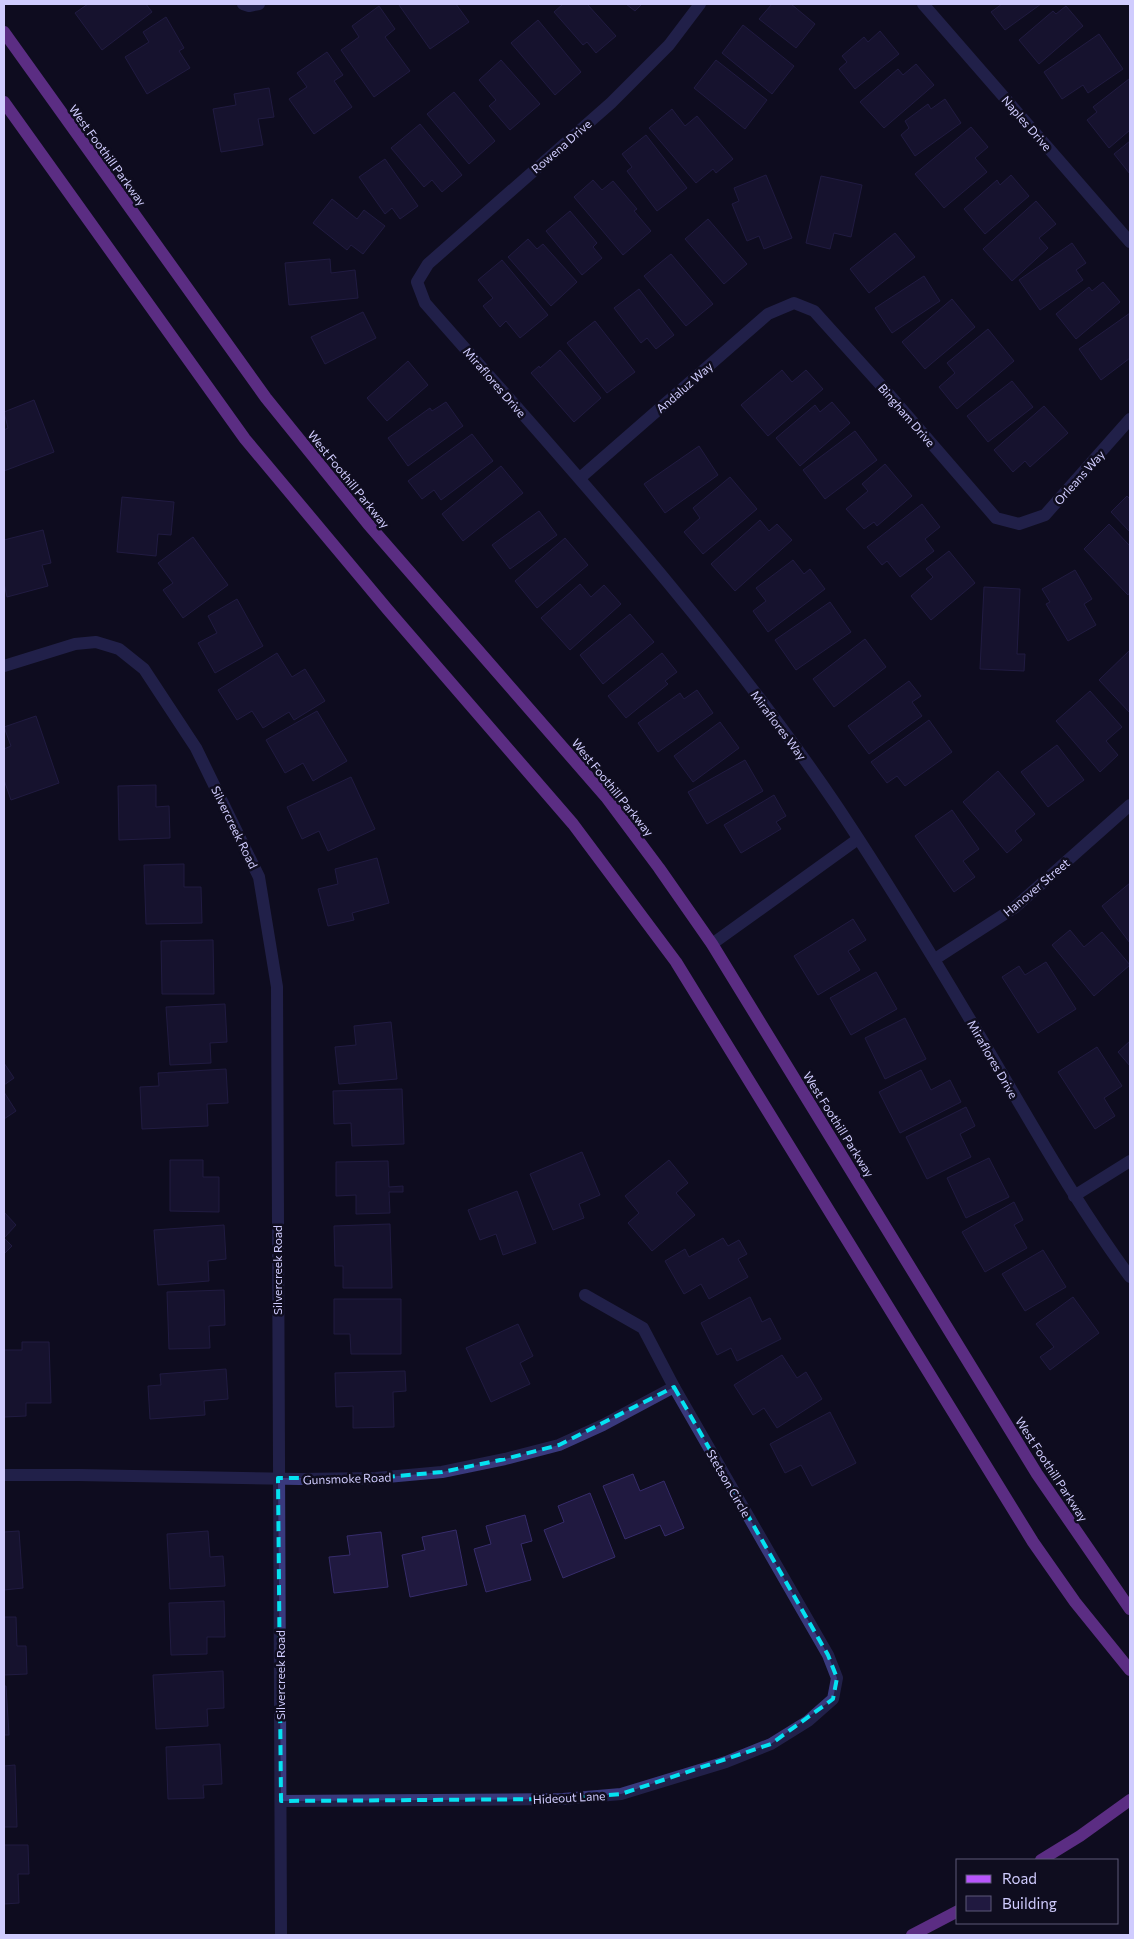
<svg xmlns="http://www.w3.org/2000/svg" width="1134" height="1939" font-family="Commissioner,sans-serif">
<style>
.building{fill:#201940;stroke:#362c6b}
.lines{fill:none;stroke-linecap:round;stroke-linejoin:round}
.minor{stroke:#39397d;stroke-width:12}
.major{stroke:#b855fc;stroke-width:12}
.marked{fill:none;stroke:#05e2f1;stroke-width:4;stroke-dasharray:10 6;stroke-linejoin:round}
.labels{text-anchor:middle;dominant-baseline:central;stroke-width:5;stroke-linejoin:round;paint-order:stroke}
.street-label{font-size:12px;fill:#d0ccfe;stroke:#0f0d1f}
</style>
<rect width="100%" height="100%" fill="#0f0d1f"/>
<g class="building">
<polygon points="88,4 146,4 152,12 102,50 75,13"/>
<polygon points="401,4 456,4 469,22 430,49 399,5"/>
<polygon points="563,4 587,4 616,36 596,53 587,42 583,45 554,12"/>
<polygon points="626,4 642,4 635,11"/>
<polygon points="772,4 791,4 815,24 796,48 759,19"/>
<polygon points="1002,4 1041,4 1005,30 991,12"/>
<polygon points="379,6 395,29 385,37 410,71 374,97 341,50 359,37 352,26"/>
<polygon points="1066,6 1083,26 1039,64 1019,40 1053,11 1056,14"/>
<polygon points="166,17 184,48 179,51 190,68 147,94 125,57 149,42 143,32"/>
<polygon points="538,20 581,72 555,95 511,43"/>
<polygon points="743,25 794,66 772,94 722,53"/>
<polygon points="880,31 899,54 855,89 839,69 847,62 842,56 864,37 868,42"/>
<polygon points="1099,34 1123,69 1088,93 1083,85 1062,99 1044,72"/>
<polygon points="327,52 343,75 334,81 352,107 314,134 289,99 307,87 297,73"/>
<polygon points="501,60 540,104 510,130 489,106 496,100 479,80"/>
<polygon points="716,60 767,100 745,129 694,88"/>
<polygon points="916,64 934,85 884,128 860,102 898,69 903,75"/>
<polygon points="1129,79 1130,80 1130,130 1109,148 1087,120 1097,112 1093,107"/>
<polygon points="269,88 274,117 258,119 263,145 221,152 213,109 236,105 234,94"/>
<polygon points="454,92 495,141 469,164 427,114"/>
<polygon points="945,99 961,123 915,156 901,135 909,128 905,121 928,104 931,109"/>
<polygon points="672,109 685,126 697,116 733,159 716,173 713,169 696,183 649,128"/>
<polygon points="420,124 462,175 442,192 432,180 424,187 391,148"/>
<polygon points="971,127 988,147 975,158 987,172 944,208 915,174"/>
<polygon points="646,135 687,188 657,211 627,171 632,167 622,154"/>
<polygon points="1130,141 1130,174 1114,154"/>
<polygon points="385,159 418,206 400,219 392,208 385,214 359,177"/>
<polygon points="766,175 792,238 764,249 759,236 747,241 732,204 739,201 734,188"/>
<polygon points="1011,175 1029,196 985,234 964,209 997,180 1000,185"/>
<polygon points="821,176 862,185 851,237 834,233 830,249 806,243"/>
<polygon points="593,180 602,190 613,181 637,209 634,211 651,231 623,255 574,197"/>
<polygon points="332,199 357,219 364,210 385,226 363,254 351,245 347,250 313,223"/>
<polygon points="1036,201 1056,224 1039,238 1048,248 1012,281 983,249"/>
<polygon points="570,211 597,243 593,247 602,258 582,275 546,231"/>
<polygon points="708,219 747,264 724,284 685,239"/>
<polygon points="895,233 915,257 869,293 850,269"/>
<polygon points="528,239 537,249 543,244 577,282 551,306 508,257"/>
<polygon points="1072,243 1086,263 1076,270 1083,280 1040,310 1019,280"/>
<polygon points="671,254 713,304 686,326 644,276"/>
<polygon points="330,259 331,273 355,270 358,298 289,305 285,263"/>
<polygon points="502,260 548,315 520,338 506,321 500,327 483,306 493,298 478,280"/>
<polygon points="924,276 940,301 892,333 875,308"/>
<polygon points="1103,282 1120,302 1076,339 1056,314 1089,287 1092,291"/>
<polygon points="639,289 674,335 656,349 647,338 641,343 614,308"/>
<polygon points="952,299 975,327 925,369 902,342"/>
<polygon points="363,312 376,338 325,364 311,337"/>
<polygon points="1130,313 1130,358 1101,380 1079,349"/>
<polygon points="595,321 635,372 607,393 567,343"/>
<polygon points="988,329 1014,361 957,409 939,387 955,373 947,363"/>
<polygon points="560,350 601,398 574,422 531,373 539,366 540,368"/>
<polygon points="408,361 428,385 387,421 367,398"/>
<polygon points="782,370 792,382 806,370 823,389 768,436 741,405"/>
<polygon points="1012,381 1033,407 988,442 967,416"/>
<polygon points="34,400 54,452 4,471 4,430 8,428 4,412"/>
<polygon points="446,402 463,426 408,466 388,438 430,408 432,411"/>
<polygon points="832,402 850,423 800,466 776,438 815,405 820,412"/>
<polygon points="1044,406 1068,433 1030,467 1025,461 1013,472 994,450"/>
<polygon points="855,431 877,460 825,499 803,470"/>
<polygon points="472,434 493,461 441,500 434,490 422,499 408,481"/>
<polygon points="699,446 718,475 665,513 644,484"/>
<polygon points="885,464 912,496 877,526 874,522 864,529 846,509 868,491 862,484"/>
<polygon points="501,466 523,493 463,541 442,514"/>
<polygon points="730,477 757,509 703,554 684,532 700,518 693,508"/>
<polygon points="1127,496 1130,499 1130,532 1111,512"/>
<polygon points="122,497 174,502 171,535 158,534 156,556 117,552"/>
<polygon points="922,504 940,527 925,539 934,551 900,577 887,561 882,565 867,547"/>
<polygon points="539,511 557,535 510,569 492,545"/>
<polygon points="760,520 769,531 777,524 792,540 735,591 711,564"/>
<polygon points="1109,524 1130,546 1130,592 1128,595 1084,549"/>
<polygon points="43,530 51,563 42,565 48,586 7,597 4,583 4,540"/>
<polygon points="193,537 228,585 183,618 163,590 173,583 158,563"/>
<polygon points="565,538 588,565 537,608 515,581"/>
<polygon points="949,551 975,583 931,620 911,596 933,577 926,569"/>
<polygon points="793,560 804,574 810,569 825,589 768,632 753,611 766,601 756,588"/>
<polygon points="1075,570 1092,599 1084,604 1096,625 1068,641 1046,604 1050,602 1042,589"/>
<polygon points="580,584 591,597 604,585 621,604 570,650 541,618"/>
<polygon points="984,587 1020,589 1017,654 1025,654 1024,671 980,669"/>
<polygon points="237,599 263,646 215,673 198,643 217,633 208,616"/>
<polygon points="830,602 851,632 796,670 775,640"/>
<polygon points="630,614 654,642 603,684 580,655"/>
<polygon points="865,639 886,667 834,707 813,679"/>
<polygon points="1130,650 1130,713 1099,680"/>
<polygon points="277,653 292,677 305,669 325,701 294,720 289,712 263,728 252,711 237,720 218,690"/>
<polygon points="662,653 677,672 665,681 668,684 626,718 608,696"/>
<polygon points="909,681 921,696 912,702 922,716 869,754 848,726"/>
<polygon points="697,690 713,713 658,752 638,723 680,693 684,699"/>
<polygon points="1090,691 1122,727 1106,741 1118,755 1100,772 1056,721"/>
<polygon points="317,711 347,761 313,781 303,763 285,773 266,740"/>
<polygon points="36,716 59,783 11,800 4,780 4,749 11,746 4,727"/>
<polygon points="929,720 952,752 905,786 897,776 887,783 871,762"/>
<polygon points="720,722 739,748 693,782 674,756"/>
<polygon points="1057,745 1084,780 1048,807 1021,772"/>
<polygon points="745,760 763,791 707,824 688,792"/>
<polygon points="998,771 1035,814 1015,831 1022,840 1007,853 963,802"/>
<polygon points="351,777 375,829 328,851 319,831 302,839 287,807"/>
<polygon points="156,785 156,807 169,806 170,838 119,840 118,786"/>
<polygon points="774,795 786,816 776,822 781,829 741,853 724,825"/>
<polygon points="952,810 979,849 963,861 975,877 954,892 915,836"/>
<polygon points="377,858 389,903 352,913 354,920 328,926 318,889 338,884 335,869"/>
<polygon points="184,864 184,887 201,887 202,923 146,924 144,865"/>
<polygon points="1130,883 1130,943 1102,906"/>
<polygon points="853,919 866,940 848,951 860,970 818,995 794,956"/>
<polygon points="1070,930 1084,947 1102,932 1130,965 1094,996 1052,945"/>
<polygon points="213,940 214,994 162,994 161,941"/>
<polygon points="1046,962 1076,1009 1038,1033 1002,977 1019,966 1025,975"/>
<polygon points="876,972 897,1009 851,1035 830,998"/>
<polygon points="225,1004 227,1042 210,1043 211,1063 170,1065 166,1007"/>
<polygon points="905,1018 926,1059 885,1079 865,1038"/>
<polygon points="391,1022 397,1079 339,1084 335,1047 356,1045 354,1026"/>
<polygon points="1130,1041 1130,1066 1118,1052"/>
<polygon points="1097,1047 1122,1086 1104,1098 1115,1116 1095,1129 1058,1072"/>
<polygon points="4,1063 14,1078 4,1085"/>
<polygon points="226,1069 228,1103 207,1104 208,1126 142,1129 140,1087 159,1086 158,1073"/>
<polygon points="921,1070 931,1090 950,1080 961,1102 900,1133 879,1092"/>
<polygon points="402,1089 404,1144 352,1146 351,1123 334,1124 333,1091"/>
<polygon points="4,1092 16,1111 4,1119"/>
<polygon points="966,1107 975,1126 960,1134 971,1157 927,1179 906,1137"/>
<polygon points="582,1152 600,1195 579,1204 584,1218 553,1230 530,1174"/>
<polygon points="989,1158 1009,1197 966,1218 947,1178"/>
<polygon points="170,1160 203,1160 203,1177 219,1177 219,1212 170,1211"/>
<polygon points="669,1160 688,1183 676,1193 695,1215 652,1251 628,1223 639,1213 625,1196"/>
<polygon points="388,1161 389,1187 403,1186 403,1192 389,1192 390,1213 356,1214 356,1195 336,1196 336,1162"/>
<polygon points="517,1191 536,1243 503,1255 496,1234 480,1240 468,1210"/>
<polygon points="1014,1202 1023,1220 1014,1225 1027,1248 985,1272 962,1232"/>
<polygon points="4,1212 16,1225 4,1238"/>
<polygon points="390,1224 392,1288 343,1288 343,1266 335,1266 334,1226"/>
<polygon points="224,1225 226,1259 208,1261 209,1281 158,1285 154,1230"/>
<polygon points="4,1238 12,1246 4,1254"/>
<polygon points="723,1238 728,1246 739,1240 747,1254 738,1259 748,1277 709,1299 701,1284 684,1294 665,1261 685,1249 689,1257"/>
<polygon points="1043,1250 1066,1287 1025,1311 1002,1274"/>
<polygon points="224,1290 225,1325 209,1326 210,1348 169,1349 167,1292"/>
<polygon points="750,1297 762,1322 770,1318 781,1339 737,1361 731,1348 717,1355 701,1323"/>
<polygon points="1073,1297 1099,1333 1050,1370 1040,1357 1054,1347 1036,1324"/>
<polygon points="334,1299 401,1299 401,1354 351,1354 350,1334 334,1334"/>
<polygon points="518,1324 533,1356 520,1363 530,1384 491,1402 466,1348"/>
<polygon points="22,1342 49,1342 51,1403 26,1403 26,1416 4,1417 4,1350 22,1350"/>
<polygon points="782,1355 797,1378 806,1372 822,1399 777,1428 764,1408 753,1415 734,1385"/>
<polygon points="226,1369 228,1399 204,1401 205,1415 150,1419 148,1386 161,1385 160,1374"/>
<polygon points="405,1371 406,1391 393,1392 394,1427 353,1428 353,1406 336,1407 335,1373"/>
<polygon points="830,1412 856,1463 812,1486 801,1465 785,1473 770,1444"/>
<polygon points="633,1474 640,1491 664,1481 684,1528 665,1536 660,1525 625,1539 603,1486"/>
<polygon points="590,1493 615,1557 563,1578 544,1530 564,1522 558,1506"/>
<polygon points="525,1515 532,1541 521,1544 531,1580 486,1592 474,1549 491,1544 486,1526"/>
<polygon points="456,1530 467,1585 410,1597 402,1555 425,1550 422,1537"/>
<polygon points="19,1531 23,1588 4,1590 4,1532"/>
<polygon points="208,1531 210,1557 223,1556 225,1586 170,1589 167,1534"/>
<polygon points="381,1532 388,1587 334,1593 329,1557 350,1555 347,1536"/>
<polygon points="224,1601 225,1637 207,1637 207,1654 171,1655 169,1603"/>
<polygon points="4,1617 16,1617 17,1646 26,1646 27,1674 4,1675"/>
<polygon points="223,1671 224,1708 207,1709 208,1726 156,1729 153,1675"/>
<polygon points="4,1686 6,1686 9,1735 4,1735"/>
<polygon points="220,1744 222,1784 203,1785 204,1798 168,1799 166,1747"/>
<polygon points="15,1765 17,1827 4,1827 4,1766"/>
<polygon points="4,1845 28,1845 29,1874 18,1874 19,1903 4,1904"/>
</g>
<g class="lines">
<g class="minor">
<polyline points="243,4 249,6 259,4"/>
<path d="M700 4 669 45 611 103 428 264 417 282 425 303C569 467 717 628 839 809 896 895 949 983 1001 1072 1042 1142 1082 1212 1130 1277"/>
<polyline points="923,4 1130,242"/>
<polyline points="580,478 768,314 794,303 814,311 887,392 996,518 1019,524 1045,515 1130,419"/>
<polyline points="4,666 75,644 96,642 119,649 144,669 196,748 259,877 277,987 281,1935"/>
<polyline points="712,944 858,839"/>
<polyline points="935,959 1014,908 1130,805"/>
<polyline points="1074,1196 1130,1161"/>
<polyline points="4,1475 78,1475 300,1479 376,1478 442,1472 505,1459 559,1445 603,1425 674,1387"/>
<polyline points="281,1801 563,1799 621,1794 726,1762 771,1744 808,1721 833,1699 837,1678 828,1655 674,1387 643,1328 585,1295"/>
</g>
<g class="major">
<polyline points="4,32 266,398 368,524 606,797 659,868 712,944 1037,1474 1130,1609"/>
<polyline points="4,102 245,439 388,610 573,824 676,962 1033,1542 1075,1602 1130,1670"/>
<polyline points="1041,1860 1080,1836 1130,1800"/>
<polyline points="912,1935 958,1911"/>
</g>
</g>
<path d="M0 0H1134V1939H0ZM674 1387 828 1655 837 1678 833 1699 771 1744 621 1794 563 1799 281 1801 278 1478H376L442 1472 505 1459 559 1445Z" fill="#0f0d1f" fill-opacity=".55" fill-rule="evenodd"/>
<path class="marked" d="M674 1387 828 1655 837 1678 833 1699 771 1744 621 1794 563 1799 281 1801 278 1478H376L442 1472 505 1459 559 1445Z"/>
<g class="labels">
<g class="street-label">
<text transform="translate(1027 123) rotate(49)">Naples Drive</text>
<text transform="translate(561 146) rotate(-41)">Rowena Drive</text>
<text transform="translate(108 155) rotate(54)">West Foothill Parkway</text>
<text transform="translate(495 382) rotate(49)">Miraflores Drive</text>
<text transform="translate(684 387) rotate(-41)">Andaluz Way</text>
<text transform="translate(907 415) rotate(49)">Bingham Drive</text>
<text transform="translate(1079 477) rotate(-48)">Orleans Way</text>
<text transform="translate(349 479) rotate(51)">West Foothill Parkway</text>
<text transform="translate(779 725) rotate(53)">Miraflores Way</text>
<text transform="translate(613 787) rotate(51)">West Foothill Parkway</text>
<text transform="translate(235 827) rotate(64)">Silvercreek Road</text>
<text transform="translate(1036 887) rotate(-40)">Hanover Street</text>
<text transform="translate(993 1059) rotate(60)">Miraflores Drive</text>
<text transform="translate(839 1124) rotate(58)">West Foothill Parkway</text>
<text transform="translate(277 1270) rotate(-90)">Silvercreek Road</text>
<text transform="translate(1052 1469) rotate(57)">West Foothill Parkway</text>
<text transform="translate(347 1478) rotate(-2)">Gunsmoke Road</text>
<text transform="translate(729 1483) rotate(60)">Stetson Circle</text>
<text transform="translate(280 1675) rotate(-90)">Silvercreek Road</text>
<text transform="translate(569 1797) rotate(-3)">Hideout Lane</text>
</g>
</g>
<rect width="1134" height="1939" fill="none" stroke="#d0ccfe" stroke-width="10"/>
<rect x="956" y="1859" width="162" height="65" fill="#0f0d1f" stroke="#5c5978"/>
<rect x="966" y="1875" width="25" height="8" fill="#b855fc" stroke="#5c5978"/>
<text x="1002" y="1884" font-size="15" fill="#d0ccfe">Road</text>
<rect x="966" y="1896" width="25" height="15" fill="#201940" stroke="#5c5978"/>
<text x="1002" y="1909" font-size="15" fill="#d0ccfe">Building</text>
</svg>
